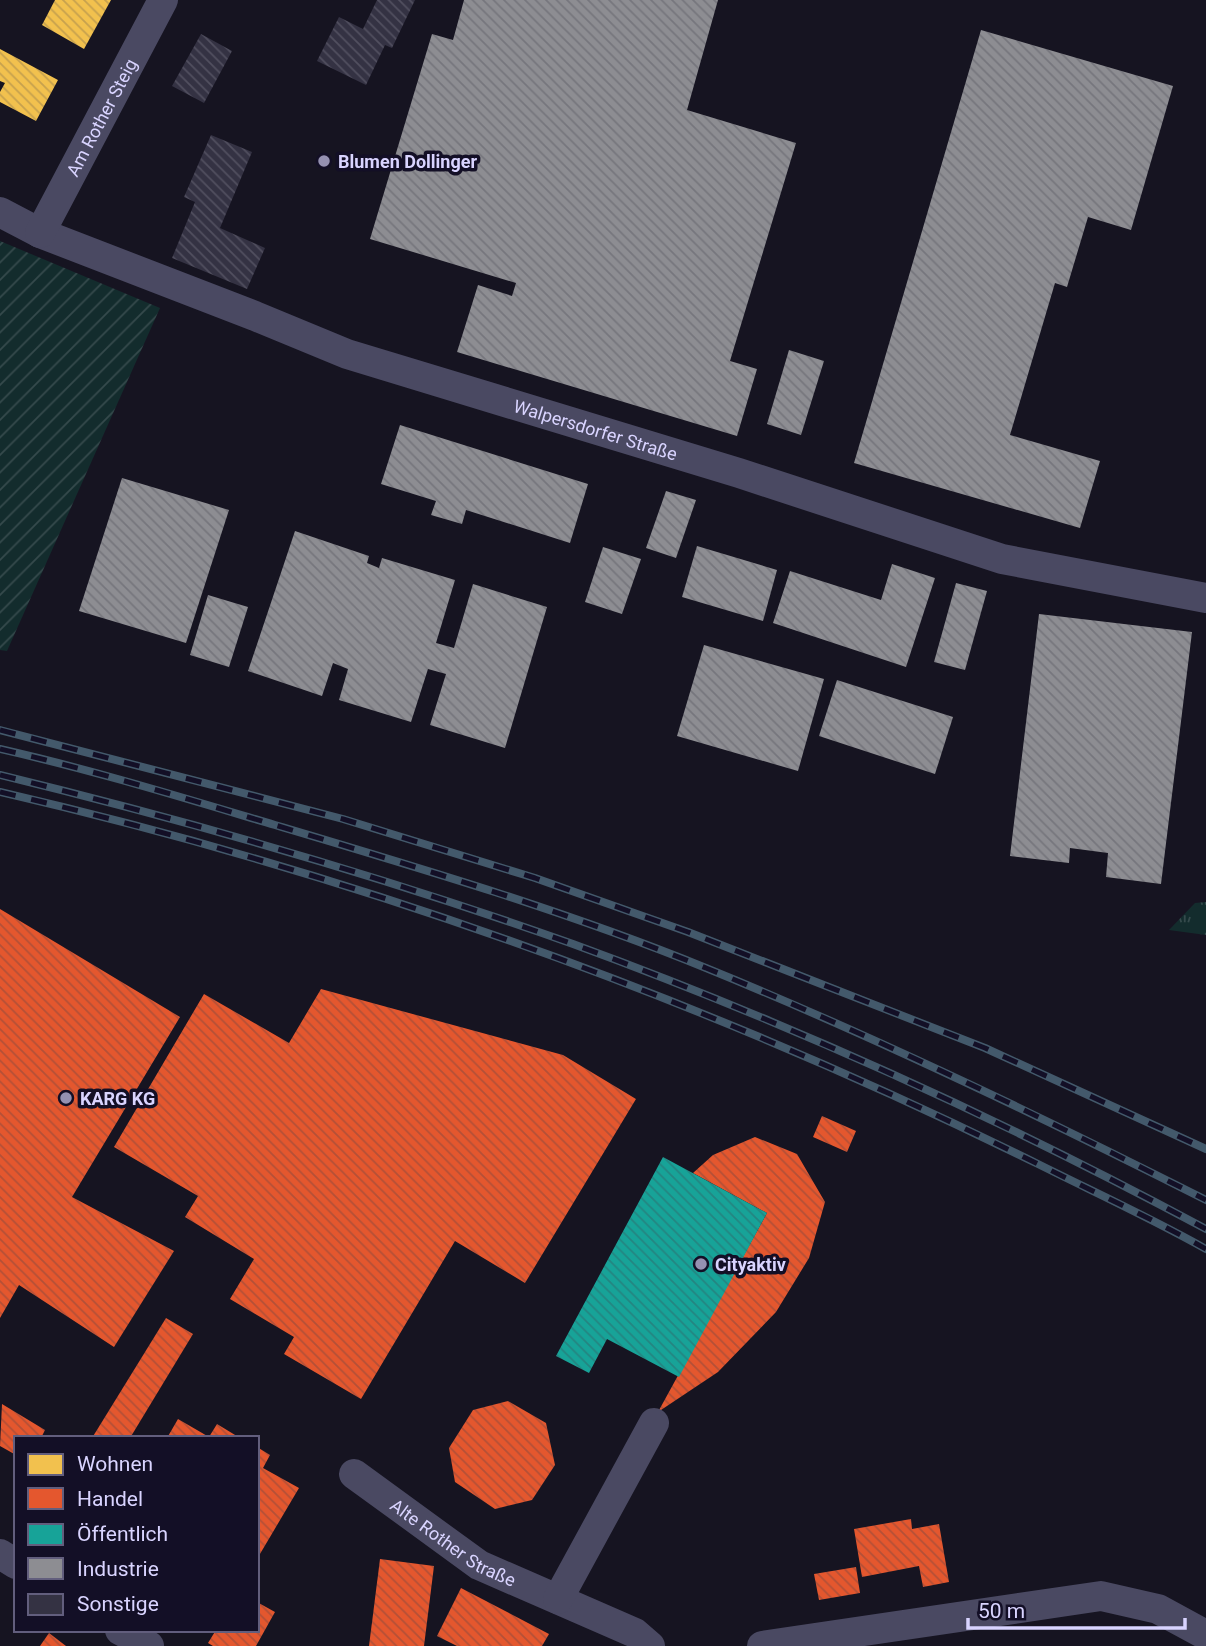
<svg xmlns="http://www.w3.org/2000/svg" width="1206" height="1646" font-family="Roboto,sans-serif">
<style>
.grass{fill:url(#grass-tufts)}
.garden{fill:url(#garden-furrows)}
.homes{fill:url(#homes-back-hatch)}
.shops{fill:url(#shops-back-hatch)}
.public{fill:url(#public-back-hatch)}
.industry{fill:url(#industry-back-hatch)}
.building{fill:url(#building-back-hatch)}
.lines{fill:none;stroke-linecap:round;stroke-linejoin:round}
.street{stroke:#4a4962;stroke-width:30}
.rail-casing{stroke:#43596b;stroke-width:8}
.rail{stroke:#130f26;stroke-width:5;stroke-dasharray:16;stroke-linecap:butt}
.poi-dot{fill:#9591b1;stroke:#130f26;stroke-width:2.5}
.labels{text-anchor:middle;dominant-baseline:central;stroke-width:7;stroke-linejoin:round;paint-order:stroke}
.street-label{font-size:18px;fill:#d9d4ff;stroke:#130f26}
.poi-label{font-size:18px;font-weight:bold;fill:#d9d4ff;stroke:#130f26;text-anchor:start}
</style>
<defs>
<pattern id="grass-tufts" width="24" height="20" patternUnits="userSpaceOnUse" patternTransform="scale(1.75)"><rect width="24" height="20" fill="#132c2d"/><path d="M3 7l-1-3M5 7V3M7 7l1-3M15 17l-1-3M17 17v-4M19 17l1-3" fill="none" stroke="#354a4c"/></pattern>
<pattern id="garden-furrows" width="10" height="10" patternUnits="userSpaceOnUse" patternTransform="scale(1.75)"><rect width="10" height="10" fill="#132c2d"/><path d="M-1 1l2-2M0 10L10 0M9 11l2-2" fill="none" stroke="#354a4c"/></pattern>
<pattern id="homes-back-hatch" width="6" height="6" patternUnits="userSpaceOnUse" patternTransform="scale(1.75)"><rect width="6" height="6" fill="#f2c14e"/><path d="M-1 5l2 2M0 0l6 6M5-1l2 2" fill="none" stroke="#c6a14e"/></pattern>
<pattern id="shops-back-hatch" width="6" height="6" patternUnits="userSpaceOnUse" patternTransform="scale(1.75)"><rect width="6" height="6" fill="#e4572e"/><path d="M-1 5l2 2M0 0l6 6M5-1l2 2" fill="none" stroke="#b35037"/></pattern>
<pattern id="public-back-hatch" width="6" height="6" patternUnits="userSpaceOnUse" patternTransform="scale(1.75)"><rect width="6" height="6" fill="#17a398"/><path d="M-1 5l2 2M0 0l6 6M5-1l2 2" fill="none" stroke="#248581"/></pattern>
<pattern id="industry-back-hatch" width="6" height="6" patternUnits="userSpaceOnUse" patternTransform="scale(1.75)"><rect width="6" height="6" fill="#8d8d92"/><path d="M-1 5l2 2M0 0l6 6M5-1l2 2" fill="none" stroke="#76767d"/></pattern>
<pattern id="building-back-hatch" width="6" height="6" patternUnits="userSpaceOnUse" patternTransform="scale(1.75)"><rect width="6" height="6" fill="#343243"/><path d="M-1 5l2 2M0 0l6 6M5-1l2 2" fill="none" stroke="#514f5f"/></pattern>
</defs>
<rect width="100%" height="100%" fill="#161421"/>
<polygon class="grass" points="1206,902 1206,935 1169,930 1195,903"/>
<polygon class="garden" points="0,241 160,308 7,651 0,650"/>
<g class="homes">
<polygon points="55,0 111,0 84,49 42,25"/>
<polygon points="0,49 58,80 36,121 0,102 0,92 5,83 0,81"/>
</g>
<g class="shops">
<polygon points="0,909 180,1017 72,1197 174,1251 114,1347 19,1285 0,1318"/>
<polygon points="321,989 563,1055 636,1099 525,1283 455,1241 361,1399 284,1354 294,1337 230,1299 254,1259 185,1217 198,1196 114,1147 204,994 289,1043"/>
<polygon points="822,1116 856,1131 847,1152 813,1137"/>
<polygon points="755,1137 797,1154 825,1202 809,1258 776,1312 718,1372 658,1412 767,1213 693,1173 713,1155"/>
<polygon points="166,1318 193,1334 130,1438 92,1438"/>
<polygon points="508,1401 546,1423 555,1465 532,1500 495,1509 455,1482 449,1448 473,1410"/>
<polygon points="2,1404 45,1430 41,1438 16,1438 16,1455 0,1446"/>
<polygon points="178,1419 209,1437 217,1424 240,1438 167,1438"/>
<polygon points="257,1447 270,1455 263,1468 299,1488 257,1559"/>
<polygon points="911,1519 912,1529 939,1524 949,1582 923,1587 919,1566 862,1577 854,1529"/>
<polygon points="380,1559 434,1566 424,1646 369,1646"/>
<polygon points="856,1567 860,1593 819,1600 814,1574"/>
<polygon points="461,1588 549,1634 542,1646 457,1646 437,1636"/>
<polygon points="257,1602 275,1612 256,1646 213,1646 208,1643 216,1630 257,1630"/>
<polygon points="49,1633 66,1646 40,1646"/>
</g>
<polygon class="public" points="663,1157 767,1213 679,1377 607,1339 589,1373 556,1356"/>
<g class="industry">
<polygon points="464,0 718,0 687,110 796,143 730,361 757,369 737,436 457,352 478,285 512,296 516,283 370,239 432,34 453,40"/>
<polygon points="981,30 1173,86 1131,230 1088,217 1067,287 1055,283 1010,435 1100,461 1080,528 854,463"/>
<polygon points="789,350 824,361 801,435 767,424"/>
<polygon points="400,425 588,484 570,543 466,510 462,524 431,515 436,501 381,484"/>
<polygon points="122,478 229,510 186,643 79,611"/>
<polygon points="666,491 696,500 676,558 646,548"/>
<polygon points="295,531 369,556 367,563 379,568 382,558 455,580 436,643 454,648 473,584 547,607 505,748 430,725 446,674 428,669 411,722 339,700 348,669 333,663 322,696 248,671"/>
<polygon points="697,546 777,570 763,621 682,597"/>
<polygon points="603,547 641,559 622,614 585,602"/>
<polygon points="892,564 935,578 906,667 773,623 790,571 881,600"/>
<polygon points="956,583 987,591 965,670 934,662"/>
<polygon points="208,595 248,607 229,667 190,655"/>
<polygon points="1039,614 1192,632 1161,884 1106,877 1108,853 1070,848 1069,863 1010,856"/>
<polygon points="704,645 824,679 798,771 677,736"/>
<polygon points="837,680 953,717 935,774 819,736"/>
</g>
<g class="building">
<polygon points="377,0 415,0 392,48 385,45 366,85 317,61 339,17 363,29"/>
<polygon points="201,34 232,51 204,103 172,86"/>
<polygon points="211,135 252,152 220,228 265,248 247,289 172,258 195,202 184,197"/>
</g>
<g class="lines">
<g class="street">
<path id="s1" d="M0 212 40 233 255 316 347 354 739 473 1002 559 1206 598"/>
<path id="s2" d="M40 233 163 0"/>
<path id="s3" d="M354 1474 479 1565 635 1633 650 1646"/>
<polyline points="0,1554 16,1564"/>
<polyline points="558,1599 654,1423"/>
<polyline points="120,1630 149,1646"/>
<polyline points="762,1646 1101,1596 1158,1609 1206,1635"/>
</g>
<defs>
<g id="rail">
<polyline points="0,730 343,819 535,878 688,932 985,1048 1206,1149"/>
<path d="M0 749C93 770 184 798 275 825 420 868 566 911 706 968 876 1037 1042 1117 1206 1200"/>
<path d="M0 775C193 822 385 877 573 944 787 1022 1005 1121 1206 1229"/>
<path d="M0 792C359 875 708 1001 1038 1164 1094 1192 1151 1218 1206 1249"/>
</g>
</defs>
<use href="#rail" class="rail-casing"/>
<use href="#rail" class="rail"/>
</g>
<g class="poi-dot">
<circle cx="324" cy="161" r="7"/>
<circle cx="66" cy="1098" r="7"/>
<circle cx="701" cy="1264" r="7"/>
</g>
<g class="labels">
<g class="street-label">
<text stroke="none"><textPath href="#s2" startOffset="131">Am Rother Steig</textPath></text>
<text stroke="none"><textPath href="#s1" startOffset="635">Walpersdorfer Straße</textPath></text>
<text stroke="none"><textPath href="#s3" startOffset="121">Alte Rother Straße</textPath></text>
</g>
<g class="poi-label">
<text x="338" y="161">Blumen Dollinger</text>
<text x="80" y="1098">KARG KG</text>
<text x="715" y="1264">Cityaktiv</text>
</g>
</g>
<rect x="14" y="1436" width="245" height="196" fill="#130f26" stroke="#625e7d" stroke-width="2"/>
<rect x="28" y="1454" width="35" height="21" fill="#f2c14e" stroke="#625e7d" stroke-width="2"/>
<text x="77" y="1471" font-size="21" fill="#d9d4ff">Wohnen</text>
<rect x="28" y="1488" width="35" height="21" fill="#e4572e" stroke="#625e7d" stroke-width="2"/>
<text x="77" y="1506" font-size="21" fill="#d9d4ff">Handel</text>
<rect x="28" y="1524" width="35" height="21" fill="#17a398" stroke="#625e7d" stroke-width="2"/>
<text x="77" y="1541" font-size="21" fill="#d9d4ff">Öffentlich</text>
<rect x="28" y="1558" width="35" height="21" fill="#8d8d92" stroke="#625e7d" stroke-width="2"/>
<text x="77" y="1576" font-size="21" fill="#d9d4ff">Industrie</text>
<rect x="28" y="1594" width="35" height="21" fill="#343243" stroke="#625e7d" stroke-width="2"/>
<text x="77" y="1611" font-size="21" fill="#d9d4ff">Sonstige</text>
<path d="M968 1618v10h217v-10" fill="none" stroke="#d9d4ff" stroke-width="3.5"/>
<text x="978" y="1618" font-size="21" fill="#d9d4ff" stroke="#130f26" stroke-width="5" paint-order="stroke">50 m</text>
</svg>
